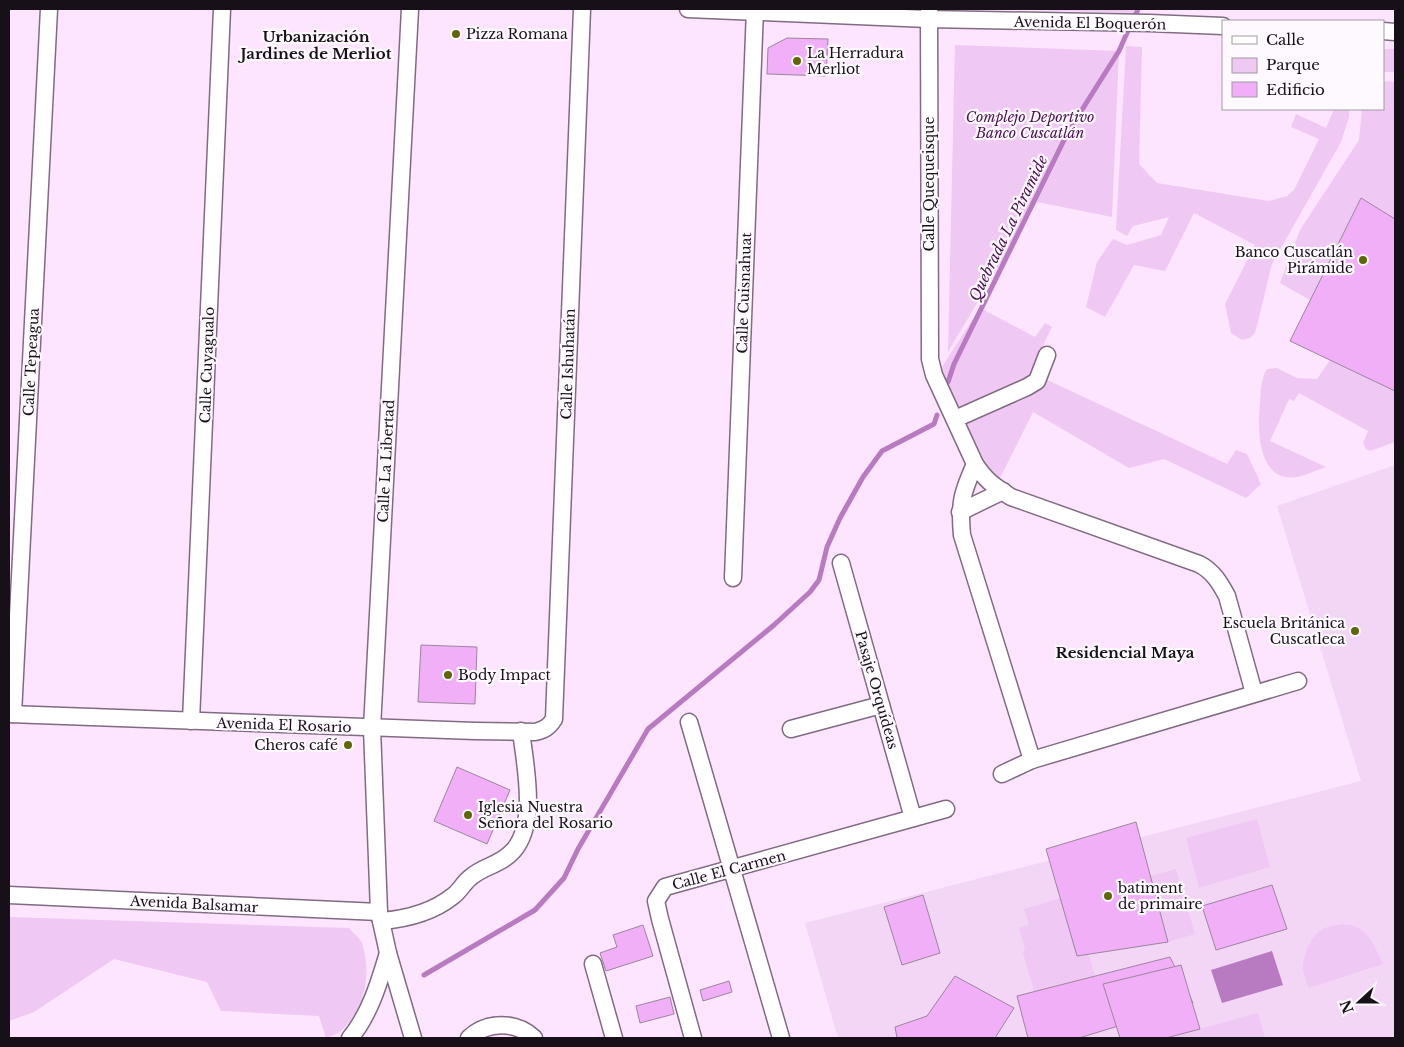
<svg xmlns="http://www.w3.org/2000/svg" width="1404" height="1047" font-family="'Libre Baskerville',serif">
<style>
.built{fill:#f3d6f6}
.green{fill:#efc8f3}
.water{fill:#b87ac0}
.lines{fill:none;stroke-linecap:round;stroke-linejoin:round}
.stream{stroke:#b87ac0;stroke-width:5}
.building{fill:#f0aff7;stroke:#9c859e}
.minor-casing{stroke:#816b83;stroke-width:19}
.minor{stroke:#fff;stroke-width:16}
.poi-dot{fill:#616604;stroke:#fef9fe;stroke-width:2}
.labels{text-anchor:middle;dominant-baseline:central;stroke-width:4.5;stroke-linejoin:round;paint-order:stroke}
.street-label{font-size:14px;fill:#181019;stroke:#fef9fe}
.poi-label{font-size:14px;fill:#181019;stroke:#fef9fe;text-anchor:start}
.park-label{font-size:14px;font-style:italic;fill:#4b1152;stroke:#fef9fe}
.neighbourhood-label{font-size:15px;font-weight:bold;fill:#181019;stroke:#fef9fe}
.water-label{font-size:15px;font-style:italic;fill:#4a1051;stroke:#fef9fe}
</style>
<rect width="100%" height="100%" fill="#fde4ff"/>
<polygon class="built" points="1395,465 1395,1038 838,1038 805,923 1361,781 1277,506"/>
<g class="green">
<polygon points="1002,9 1134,9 1134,13"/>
<polygon points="955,45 1119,51 1112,217 1037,202 948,352"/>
<polygon points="1126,46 1142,47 1139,164 1157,183 1269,201 1287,196 1294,190 1319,139 1291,127 1296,114 1326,128 1334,109 1349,109 1349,117 1341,142 1272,264 1255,333 1250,338 1242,340 1231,333 1225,304 1255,245 1194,213 1165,271 1134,265 1105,317 1086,307 1097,262 1113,239 1127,245 1161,235 1169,217 1133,226 1127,236 1116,230"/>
<rect x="1383" y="49" width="12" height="23"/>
<polygon points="1383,81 1395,82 1395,219 1361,198 1310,300 1280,283 1300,230 1359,140 1362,109 1383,109"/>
<polygon points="980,308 1035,337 1045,323 1052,327 1038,356 1048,363 1041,377 1227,464 1236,450 1247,454 1261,484 1246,498 1164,459 1129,468 1033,412 997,484 938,373"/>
<path d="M1330 360 1395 391V442L1370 451 1366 449 1363 443 1368 431 1299 393 1294 401 1289 399 1270 441 1326 467C1314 471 1298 480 1285 477 1256 470 1258 425 1260 402 1261 390 1261 379 1267 369L1277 368 1297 378 1317 379Z"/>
<polygon points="1257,819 1270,867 1199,888 1186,838"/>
<polygon points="1176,869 1195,934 1168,942 1150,876"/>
<polygon points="1071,895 1096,980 1036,998 1023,953 1025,948 1019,928 1029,925 1024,909"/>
<path d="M9 917 349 928C353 933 360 938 362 943 372 974 365 1009 341 1031 337 1034 331 1036 326 1038L319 1016 221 1011 207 982 114 959 34 1012 9 1021Z"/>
<path d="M1342 924C1346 925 1351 924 1354 926 1369 931 1377 951 1383 964L1309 988C1307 983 1304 976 1303 970 1302 958 1310 938 1320 931 1326 926 1335 926 1342 924Z"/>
<polygon points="1258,1013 1265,1038 1166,1038"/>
</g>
<polygon class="water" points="1272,951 1283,985 1222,1003 1211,970"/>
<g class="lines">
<g class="stream">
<polyline points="1134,19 1138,9"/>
<polyline points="948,382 954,364 1068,132 1119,51 1130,26"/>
<polyline points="424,975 535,910 564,878 578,849 648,729 774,625 810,592 819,580 827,547 840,518 863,477 882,451 934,424 937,415"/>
</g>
</g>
<g class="building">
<polygon points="787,38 828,39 826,76 767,74 768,48"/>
<polygon points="1361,198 1395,219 1395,391 1290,341"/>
<polygon points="421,645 477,647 475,704 418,702"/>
<polygon points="457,767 510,790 487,844 434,821"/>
<polygon points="1136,822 1168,942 1077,956 1046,849"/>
<polygon points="1272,885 1287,929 1216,950 1202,906"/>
<polygon points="923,895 940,953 902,965 884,907"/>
<polygon points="643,925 653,956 606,971 600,953 617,947 613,935"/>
<polygon points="1170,957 1193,1003 1079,1038 1028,1038 1017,996"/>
<polygon points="1181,965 1200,1029 1166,1038 1120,1038 1103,984"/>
<polygon points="955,976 1014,1008 995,1038 897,1038 895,1027 927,1016"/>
<polygon points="729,981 732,992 703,1001 700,990"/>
<polygon points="670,997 674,1014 640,1023 636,1006"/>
</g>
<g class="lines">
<defs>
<g id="minor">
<polyline points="410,9 372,728 379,912 388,953 413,1038"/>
<polyline points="688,9 928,19 1149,23 1223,26"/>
<path d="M929 9 930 359 934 375 975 464C986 481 994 486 1011 497L1199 564C1213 571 1220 583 1227 596L1254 693"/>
<polyline points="1383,31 1395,32"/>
<polyline points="955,419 1027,387 1037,381 1047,355"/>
<path d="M975 464C962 493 959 503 962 535L1032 760"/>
<polyline points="960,512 1003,491"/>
<polyline points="841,563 913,818"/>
<polyline points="733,578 755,9"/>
<path d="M9 714 475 731 535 732C544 730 549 727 554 719L582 9"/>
<polyline points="13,714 49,9"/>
<polyline points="191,721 222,9"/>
<polyline points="689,722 781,1038"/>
<polyline points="791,729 881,705"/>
<polyline points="1002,774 1032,760 1298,681"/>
<polyline points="9,895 379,912"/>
<path d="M381 921C406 919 433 912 453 896 460 891 464 882 471 877 485 865 499 866 513 851 538 823 525 765 521 731"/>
<polyline points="593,964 614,1038"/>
<path d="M350 1038C370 1014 379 983 388 953"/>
<path d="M469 1038C487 1021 516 1021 534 1038"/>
<polyline points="693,1038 660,919 656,901 665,887 946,809"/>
</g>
</defs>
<use href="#minor" class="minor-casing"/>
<use href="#minor" class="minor"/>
</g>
<g class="poi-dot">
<circle cx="456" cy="34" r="5"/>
<circle cx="797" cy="61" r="5"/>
<circle cx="1363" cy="260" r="5"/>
<circle cx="1355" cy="631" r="5"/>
<circle cx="448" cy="675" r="5"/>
<circle cx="348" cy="745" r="5"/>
<circle cx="468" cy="815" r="5"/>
<circle cx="1108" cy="896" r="5"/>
</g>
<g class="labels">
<g class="street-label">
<text transform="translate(1090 23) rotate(1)">Avenida El Boquerón</text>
<text transform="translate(929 184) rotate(-90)">Calle Quequeisque</text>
<text transform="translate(744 293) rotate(-88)">Calle Cuisnahuat</text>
<text transform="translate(31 362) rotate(-87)">Calle Tepeagua</text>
<text transform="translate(568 364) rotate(-88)">Calle Ishuhatán</text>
<text transform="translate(207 365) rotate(-88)">Calle Cuyagualo</text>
<text transform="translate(386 461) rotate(-87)">Calle La Libertad</text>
<text transform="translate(877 690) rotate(74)">Pasaje Orquídeas</text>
<text transform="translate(284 725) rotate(2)">Avenida El Rosario</text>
<text transform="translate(729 870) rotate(-15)">Calle El Carmen</text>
<text transform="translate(194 904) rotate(3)">Avenida Balsamar</text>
</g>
<g class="poi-label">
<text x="466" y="34">Pizza Romana</text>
<text x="807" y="53">La Herradura<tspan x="807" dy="16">Merliot</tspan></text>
<text x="1353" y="252" text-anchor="end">Banco Cuscatlán<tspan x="1353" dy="16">Pirámide</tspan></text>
<text x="1345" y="623" text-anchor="end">Escuela Británica<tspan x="1345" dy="16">Cuscatleca</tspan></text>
<text x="458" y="675">Body Impact</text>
<text x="338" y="745" text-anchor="end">Cheros café</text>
<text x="478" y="807">Iglesia Nuestra<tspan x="478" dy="16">Señora del Rosario</tspan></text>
<text x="1118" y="888">batiment<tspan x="1118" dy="16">de primaire</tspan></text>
</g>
<g class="park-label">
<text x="1030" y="117">Complejo Deportivo<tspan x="1030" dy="16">Banco Cuscatlán</tspan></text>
</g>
<g class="neighbourhood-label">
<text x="316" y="36">Urbanización<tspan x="316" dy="17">Jardines de Merliot</tspan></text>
<text x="1125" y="652">Residencial Maya</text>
</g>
<g class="water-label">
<text transform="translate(1008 228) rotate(-64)">Quebrada La Piramide</text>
</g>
</g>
<rect width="1404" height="1047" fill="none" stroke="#181019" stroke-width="20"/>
<rect x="1222" y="20" width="162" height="90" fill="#fef9fe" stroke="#a29ca2"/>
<rect x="1232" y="36" width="25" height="8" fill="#ffffff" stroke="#a29ca2"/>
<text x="1266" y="45" font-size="15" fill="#181019">Calle</text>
<rect x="1232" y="58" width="25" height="15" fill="#efc8f3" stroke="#a29ca2"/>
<text x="1266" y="70" font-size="15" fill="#181019">Parque</text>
<rect x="1232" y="82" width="25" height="15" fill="#f0aff7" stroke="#a29ca2"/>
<text x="1266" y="95" font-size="15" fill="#181019">Edificio</text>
<g transform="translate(1359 1002) rotate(249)" stroke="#fef9fe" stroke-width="4" paint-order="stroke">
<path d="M0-4L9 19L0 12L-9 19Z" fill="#181019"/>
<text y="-8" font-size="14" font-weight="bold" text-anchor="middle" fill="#181019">N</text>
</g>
</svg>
